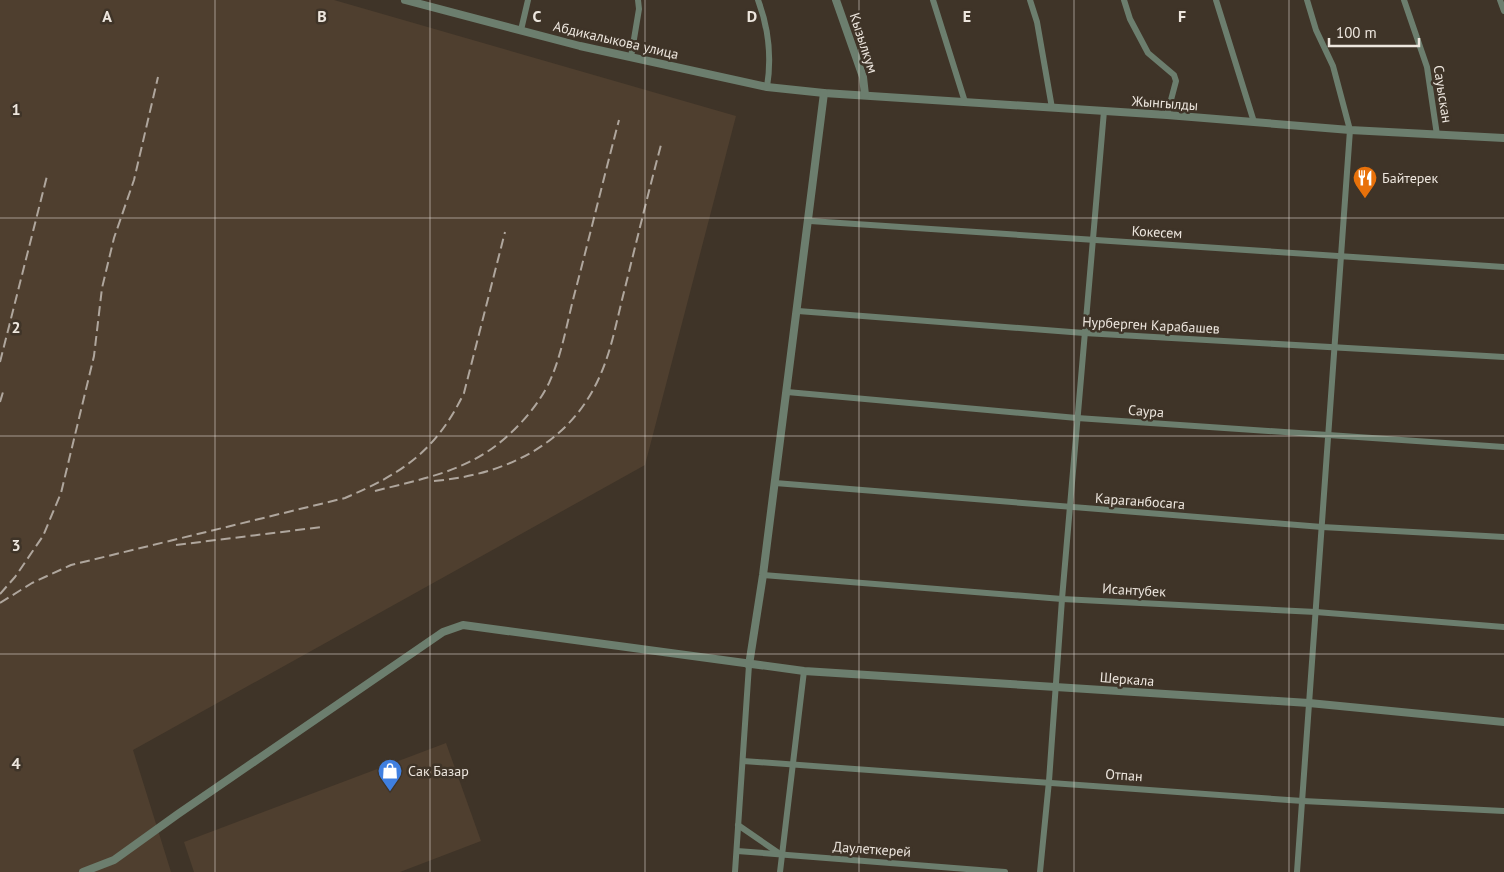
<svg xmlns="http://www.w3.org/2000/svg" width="1504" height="872" font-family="'PT Sans',sans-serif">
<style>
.built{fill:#4f3f2f}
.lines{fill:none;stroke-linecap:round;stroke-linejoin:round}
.minor{stroke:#6c7e6e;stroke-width:6}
.tertiary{stroke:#6c7e6e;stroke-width:8}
.rail{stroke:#afa69d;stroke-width:2;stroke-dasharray:10 5;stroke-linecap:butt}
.grid{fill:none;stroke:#ede6de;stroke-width:1;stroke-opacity:0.55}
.labels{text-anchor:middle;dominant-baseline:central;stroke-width:5;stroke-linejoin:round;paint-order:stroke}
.street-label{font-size:14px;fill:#ede6de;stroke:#3f3428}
.poi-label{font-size:14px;fill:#ede6de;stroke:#3f3428;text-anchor:start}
.grid-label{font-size:16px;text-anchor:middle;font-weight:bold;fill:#ede6de;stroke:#3f3428;stroke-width:5;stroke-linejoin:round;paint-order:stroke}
</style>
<rect width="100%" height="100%" fill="#3f3428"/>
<g class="built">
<polygon points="0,0 334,0 736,116 645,465 133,750 171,872 0,872"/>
<polygon points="446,743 481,841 400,872 194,872 184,842"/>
</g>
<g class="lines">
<g class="minor">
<path d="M758 0C769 29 772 56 767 87"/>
<polyline points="933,0 965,102"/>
<polyline points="1030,0 1037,22 1052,108"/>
<polyline points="1124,0 1130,19 1148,53 1174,75 1176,81 1167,115"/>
<polyline points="1216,0 1254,122"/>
<polyline points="1404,0 1427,67 1437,135"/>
<polyline points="1500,0 1504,11"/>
<polyline points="521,30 528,0"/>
<polyline points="631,57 639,9 638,0"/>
<polyline points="810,221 1504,267"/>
<polyline points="798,311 1084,333 1504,357"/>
<polyline points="787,392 1077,418 1504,447"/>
<polyline points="775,483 1322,527 1504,537"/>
<polyline points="763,575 1062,599 1316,612 1504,627"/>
<polyline points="743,761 1303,801 1504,811"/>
<polyline points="738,825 780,854"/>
<polyline points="737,851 1005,872"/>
<polyline points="735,872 749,665"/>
<polyline points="780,872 804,671"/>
<polyline points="1040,872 1049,781 1062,599 1104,111"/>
<polyline points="1297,872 1350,130 1333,66 1316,30 1307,0"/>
</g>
<g class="tertiary">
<polyline points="405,0 580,46 767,87 824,93 1167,115 1350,130 1504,138"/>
<polyline points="836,0 863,77 865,95"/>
<polyline points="749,665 763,575 824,93"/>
<polyline points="83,872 114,860 178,814 443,632 463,625 804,671 1309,703 1504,722"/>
</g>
<g class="rail">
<polyline points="0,362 47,176"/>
<polyline points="0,402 3,392"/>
<path d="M434 481C504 475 569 445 599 378 612 350 617 318 625 288 637 239 649 190 662 141"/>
<path d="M375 491C418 480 463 472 498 444 518 428 537 407 549 383 562 355 567 322 575 292 590 235 604 177 619 120"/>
<polyline points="176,545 322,527"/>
<polyline points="0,594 15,577 43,536 61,493 94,356 102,288 114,238 134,180 158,77"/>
<path d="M0 603 32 583 71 565 345 498C403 473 436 451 464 393L505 232"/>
</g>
</g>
<path class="grid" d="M215 0V872M430 0V872M645 0V872M859 0V872M1074 0V872M1289 0V872M0 218H1504M0 436H1504M0 654H1504"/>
<defs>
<symbol id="restaurant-pin" viewBox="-11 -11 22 30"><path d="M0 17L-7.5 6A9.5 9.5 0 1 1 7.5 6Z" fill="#e8710a" stroke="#3f3428"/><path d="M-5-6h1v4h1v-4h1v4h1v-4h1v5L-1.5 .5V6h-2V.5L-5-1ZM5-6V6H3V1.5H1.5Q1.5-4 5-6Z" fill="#fff"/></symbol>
<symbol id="shop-pin" viewBox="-11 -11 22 30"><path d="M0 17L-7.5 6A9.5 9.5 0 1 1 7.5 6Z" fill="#3f7fe0" stroke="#3f3428"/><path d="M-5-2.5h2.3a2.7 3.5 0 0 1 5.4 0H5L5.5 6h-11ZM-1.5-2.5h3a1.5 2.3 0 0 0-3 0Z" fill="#fff"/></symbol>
</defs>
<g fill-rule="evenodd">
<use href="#restaurant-pin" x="1351" y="164" width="28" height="38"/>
<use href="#shop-pin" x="376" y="757" width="28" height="38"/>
</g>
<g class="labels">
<g class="street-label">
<text transform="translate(616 40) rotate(13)">Абдикалыкова улица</text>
<text transform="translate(864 43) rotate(72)">Кызылкум</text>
<text transform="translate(1443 94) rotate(81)">Сауыскан</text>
<text transform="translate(1165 103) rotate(4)">Жынгылды</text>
<text transform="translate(1157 232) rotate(3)">Кокесем</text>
<text transform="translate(1151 325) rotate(3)">Нурберген Карабашев</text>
<text transform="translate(1146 411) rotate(4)">Саура</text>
<text transform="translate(1140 501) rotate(4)">Караганбосага</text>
<text transform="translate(1134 590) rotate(3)">Исантубек</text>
<text transform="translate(1127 679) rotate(4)">Шеркала</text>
<text transform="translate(1124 775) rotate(4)">Отпан</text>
<text transform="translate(872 849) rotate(4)">Даулеткерей</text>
</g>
<g class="poi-label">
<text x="1382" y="178">Байтерек</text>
<text x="408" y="771">Сак Базар</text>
</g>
</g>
<g class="grid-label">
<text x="107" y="22">A</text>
<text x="322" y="22">B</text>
<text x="537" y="22">C</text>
<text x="752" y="22">D</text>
<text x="967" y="22">E</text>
<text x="1182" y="22">F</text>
<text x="16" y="115">1</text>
<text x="16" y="333">2</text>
<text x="16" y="551">3</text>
<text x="16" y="769">4</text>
</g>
<path d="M1329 38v8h90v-8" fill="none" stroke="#ede6de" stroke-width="2.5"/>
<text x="1336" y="38" font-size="15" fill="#ede6de" stroke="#3f3428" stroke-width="4" paint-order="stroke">100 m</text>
</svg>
